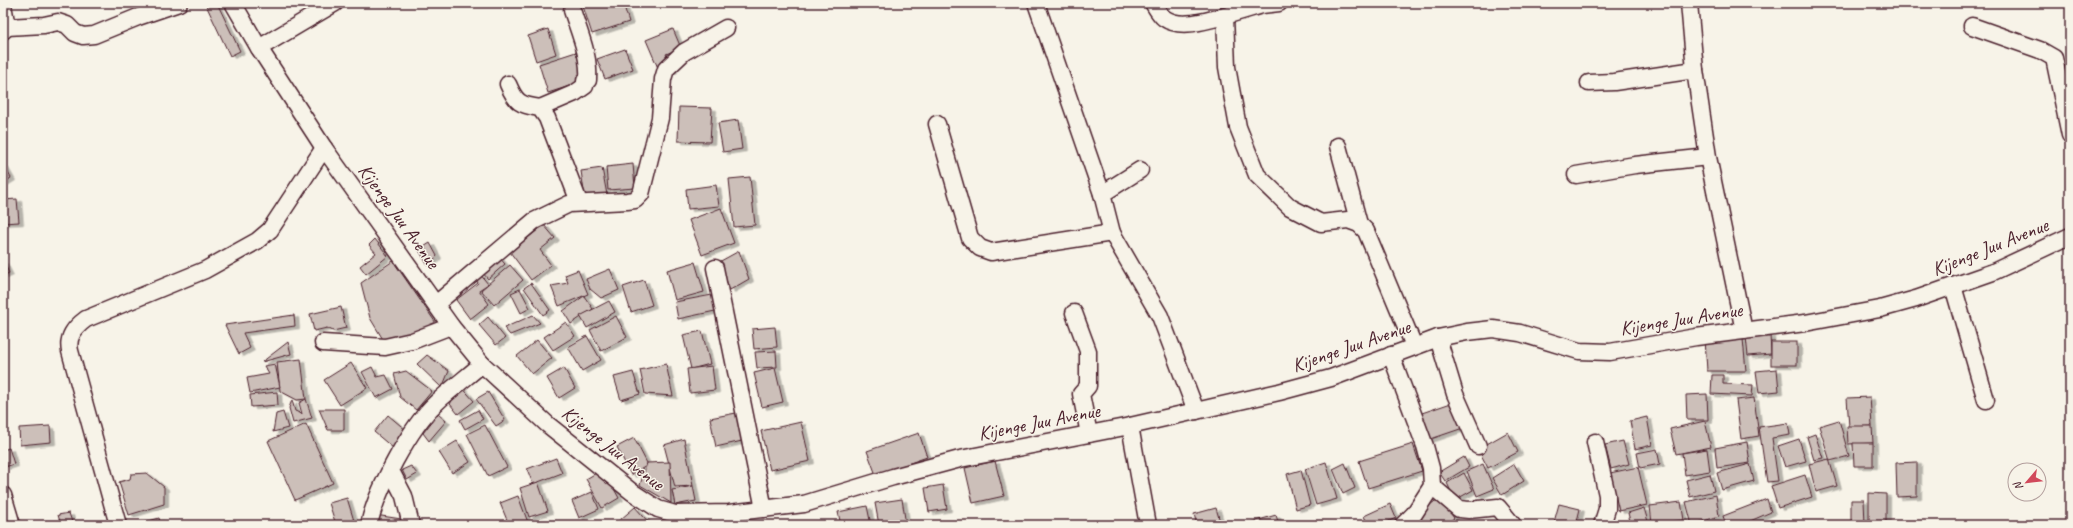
<svg xmlns="http://www.w3.org/2000/svg" width="2073" height="528" font-family="Caveat,sans-serif">
<style>
.building{fill:#ccbfb9;stroke:#4a1f2b;filter:url(#shadow)}
.lines{fill:none;stroke-linecap:round;stroke-linejoin:round}
.minor-casing{stroke:#4a1f2b;stroke-width:19}
.minor{stroke:#f7f3e8;stroke-width:16}
.labels{text-anchor:middle;dominant-baseline:central;stroke-width:3;stroke-linejoin:round;paint-order:stroke}
.street-label{font-size:20px;fill:#4a1f2b;stroke:#f7f3e8}
</style>
<defs>
<filter id="shadow"><feDropShadow dx="4.5" dy="2.5" stdDeviation="0" flood-color="#0004"/></filter>
</defs>
<rect width="100%" height="100%" fill="#f7f3e8"/>
<filter id="ink" filterUnits="userSpaceOnUse"><feTurbulence type="fractalNoise" baseFrequency=".025" numOctaves="2"/><feDisplacementMap in="SourceGraphic" scale="8" xChannelSelector="R" yChannelSelector="G"/><feConvolveMatrix kernelMatrix="1 2 1 2 8 2 1 2 1" color-interpolation-filters="sRGB"/></filter>
<g filter="url(#ink)">
<g class="building">
<polygon points="211,3 217,3 240,51 230,56 206,5"/>
<polygon points="582,3 623,3 629,22 592,34"/>
<polygon points="548,29 556,54 536,61 528,36"/>
<polygon points="673,29 681,48 666,54 673,70 661,75 646,40"/>
<polygon points="625,49 633,69 605,79 597,59"/>
<polygon points="576,52 585,81 548,93 539,64"/>
<polygon points="679,107 712,108 710,142 678,141"/>
<polygon points="738,120 742,149 723,152 718,123"/>
<polygon points="3,164 11,178 3,183"/>
<polygon points="633,164 635,188 608,190 606,167"/>
<polygon points="602,168 607,195 585,198 581,171"/>
<polygon points="750,177 755,225 734,227 729,179"/>
<polygon points="716,185 719,206 688,209 686,189"/>
<polygon points="17,199 19,222 3,223 3,200"/>
<polygon points="721,208 734,243 702,255 689,220"/>
<polygon points="544,225 555,238 540,250 551,265 531,280 510,252"/>
<polygon points="375,239 388,256 366,274 360,266 376,253 369,245"/>
<polygon points="430,243 437,256 428,266 419,250"/>
<polygon points="739,251 749,279 730,290 719,262"/>
<polygon points="498,256 505,264 488,279 481,271"/>
<polygon points="3,261 9,273 3,276"/>
<polygon points="393,261 438,326 384,341 370,318 361,283"/>
<polygon points="695,262 704,292 675,300 667,270"/>
<polygon points="510,265 523,280 494,305 481,290"/>
<polygon points="610,269 619,290 601,298 590,289 586,279"/>
<polygon points="578,270 588,294 559,306 551,286 568,283 565,275"/>
<polygon points="480,274 488,284 479,290 489,304 470,319 456,300 478,283 475,278"/>
<polygon points="644,280 652,305 631,312 623,287"/>
<polygon points="531,283 550,310 543,315 524,288"/>
<polygon points="520,289 530,308 521,313 511,293"/>
<polygon points="712,295 715,311 678,319 675,302"/>
<polygon points="584,296 593,309 571,324 563,311"/>
<polygon points="609,301 615,312 587,328 580,316"/>
<polygon points="341,307 346,328 333,331 327,328 314,331 310,314"/>
<polygon points="294,315 295,326 243,333 250,348 239,354 225,325"/>
<polygon points="533,315 540,323 510,335 504,328"/>
<polygon points="616,316 627,337 601,351 590,330"/>
<polygon points="488,317 505,338 496,345 479,325"/>
<polygon points="566,322 575,336 553,350 544,337"/>
<polygon points="775,327 777,347 754,349 752,329"/>
<polygon points="702,331 710,364 691,369 683,335"/>
<polygon points="1770,335 1771,354 1748,356 1746,337"/>
<polygon points="587,336 601,360 582,371 568,347"/>
<polygon points="1705,339 1743,339 1746,371 1707,371"/>
<polygon points="537,340 552,358 532,374 517,356"/>
<polygon points="288,342 291,354 262,362"/>
<rect x="1771" y="342" width="26" height="23"/>
<polygon points="776,351 777,367 757,368 755,352"/>
<polygon points="427,355 449,371 442,388 417,364"/>
<polygon points="301,359 306,399 297,400 280,391 277,362"/>
<polygon points="351,363 367,388 340,405 324,380"/>
<polygon points="275,364 280,387 250,393 247,378 269,374 264,366"/>
<polygon points="666,364 673,396 645,394 640,370"/>
<polygon points="712,366 715,390 690,393 687,369"/>
<polygon points="372,367 377,377 386,375 393,389 376,398 362,372"/>
<polygon points="564,368 575,388 559,398 547,378"/>
<polygon points="775,368 783,402 762,407 754,373"/>
<polygon points="1777,369 1779,391 1759,393 1756,371"/>
<polygon points="406,371 432,391 416,410 400,397 394,374"/>
<polygon points="633,372 640,394 621,400 614,377"/>
<polygon points="1712,375 1723,375 1723,384 1753,385 1752,396 1711,394"/>
<polygon points="461,386 474,401 458,414 450,404"/>
<polygon points="277,392 278,405 251,407 250,395"/>
<polygon points="488,392 505,420 496,426 476,399"/>
<polygon points="1707,394 1708,420 1687,420 1686,395"/>
<polygon points="1870,397 1872,426 1849,427 1847,398"/>
<polygon points="1754,398 1759,436 1741,439 1736,400"/>
<polygon points="306,399 312,418 293,423 289,408 292,400 295,411 302,414 299,403"/>
<polygon points="1454,402 1463,428 1428,440 1419,414"/>
<polygon points="319,409 344,409 344,430 328,430"/>
<polygon points="478,410 483,419 465,429 460,420"/>
<polygon points="283,412 288,428 273,432 276,414"/>
<polygon points="736,413 742,441 716,447 710,418"/>
<polygon points="438,414 446,421 429,441 423,433"/>
<polygon points="388,415 407,431 393,448 374,432"/>
<polygon points="1647,417 1652,445 1635,449 1630,421"/>
<polygon points="1839,420 1849,456 1830,461 1819,426"/>
<polygon points="1705,421 1711,447 1676,454 1670,429"/>
<polygon points="801,422 810,461 770,470 761,431"/>
<polygon points="1788,423 1790,435 1772,438 1778,481 1767,482 1759,427"/>
<polygon points="306,424 333,483 295,500 268,441"/>
<polygon points="485,425 507,467 488,476 467,434"/>
<polygon points="50,426 51,442 20,445 19,428"/>
<polygon points="1847,426 1872,426 1873,443 1848,444"/>
<polygon points="1508,432 1518,452 1488,468 1478,449"/>
<polygon points="919,433 927,457 876,475 867,451"/>
<polygon points="1815,434 1823,458 1814,460 1807,437"/>
<polygon points="634,438 648,465 631,475 617,447"/>
<polygon points="684,439 693,486 675,487 664,445"/>
<polygon points="1799,439 1806,461 1785,467 1778,446"/>
<polygon points="457,441 470,462 452,473 439,452"/>
<polygon points="1623,441 1629,464 1611,469 1605,445"/>
<polygon points="1747,442 1750,463 1717,468 1715,448"/>
<polygon points="1853,443 1873,443 1873,466 1854,466"/>
<polygon points="1413,444 1422,471 1368,488 1359,461"/>
<polygon points="9,448 14,464 5,467 3,450"/>
<polygon points="1657,449 1660,464 1640,468 1637,453"/>
<polygon points="1707,449 1710,471 1685,475 1682,453"/>
<polygon points="1464,457 1469,467 1445,481 1439,472"/>
<polygon points="556,458 562,473 533,484 527,469"/>
<polygon points="1829,459 1837,486 1816,492 1809,464"/>
<polygon points="995,461 1004,496 973,503 965,468"/>
<polygon points="670,462 671,503 640,485 647,463"/>
<polygon points="1326,462 1337,499 1316,505 1305,469"/>
<polygon points="1917,462 1917,496 1897,497 1896,463"/>
<polygon points="1345,463 1355,488 1343,494 1333,469"/>
<polygon points="1483,464 1494,489 1477,496 1467,471"/>
<polygon points="1514,464 1524,481 1502,495 1492,478"/>
<polygon points="1750,464 1754,481 1722,490 1717,473"/>
<polygon points="411,466 417,474 407,480 402,470"/>
<polygon points="1638,467 1647,505 1619,511 1610,473"/>
<polygon points="603,469 619,498 602,508 586,479"/>
<polygon points="1301,470 1310,505 1296,509 1287,474"/>
<polygon points="147,473 164,487 164,504 129,515 119,482 130,479 131,474"/>
<polygon points="1464,473 1473,490 1455,500 1447,483"/>
<polygon points="1710,474 1714,491 1690,497 1686,480"/>
<polygon points="1805,475 1812,497 1778,508 1771,486"/>
<polygon points="538,482 548,511 529,517 520,488"/>
<polygon points="943,485 947,509 929,512 925,488"/>
<polygon points="693,486 696,501 675,505 672,490"/>
<polygon points="592,492 599,509 579,518 572,501"/>
<polygon points="1869,493 1886,494 1886,523 1869,522"/>
<polygon points="1716,495 1719,516 1692,525 1686,502"/>
<polygon points="518,496 529,525 509,525 500,503"/>
<polygon points="347,498 355,524 336,525 329,503"/>
<polygon points="1439,498 1454,518 1445,525 1425,525 1418,514"/>
<polygon points="902,499 906,525 879,525 875,503"/>
<polygon points="1767,499 1771,512 1741,525 1726,525 1723,516"/>
<polygon points="1851,500 1864,500 1865,525 1851,525"/>
<polygon points="1681,502 1684,520 1652,524 1650,506"/>
<polygon points="1390,504 1396,518 1380,525 1368,525 1364,516"/>
<polygon points="1559,504 1580,509 1576,525 1562,525 1554,522"/>
<polygon points="867,506 871,525 841,525 838,512"/>
<polygon points="635,507 651,525 614,525"/>
<polygon points="1216,508 1221,525 1197,525 1194,514"/>
<polygon points="1644,508 1649,525 1631,525 1628,513"/>
<polygon points="69,513 73,525 61,525 58,515"/>
<polygon points="375,515 408,520 408,525 373,525"/>
<polygon points="1276,515 1279,525 1253,525 1252,522"/>
<polygon points="159,518 161,525 135,525"/>
</g>
<g class="lines">
<defs>
<g id="minor">
<polyline points="233,3 259,48 324,148 451,326 482,364 547,424 632,492 658,509 675,514 729,513 804,504 893,477 960,459 1130,426 1279,392 1331,378 1438,338 1467,332 1493,329 1520,333 1579,351 1610,352 1696,337 1805,323 1880,309 1916,299 1993,272 2070,236"/>
<polyline points="1036,3 1102,194 1112,233 1160,316 1196,411"/>
<path d="M1153 3C1156 8 1160 15 1164 18 1181 30 1206 20 1225 16"/>
<polyline points="1279,3 1262,5 1225,16 1227,67 1238,127 1257,175 1290,207 1321,223 1348,220 1359,224 1366,231 1414,346"/>
<polyline points="1689,3 1695,70 1708,157 1744,331"/>
<polyline points="3,5 7,27 3,31"/>
<polyline points="1972,26 2040,50 2054,58 2070,135"/>
<polyline points="7,27 44,25 58,22 67,25 75,33 83,36 94,35 138,17 179,3"/>
<polyline points="259,48 335,3"/>
<polyline points="1589,83 1614,82 1695,70"/>
<path d="M508 84C516 103 520 105 540 108L547 118 579 202"/>
<path d="M540 108 575 93 585 86V81L588 80C590 56 579 32 572 10"/>
<polyline points="937,124 970,238 980,248 991,252 1112,233"/>
<polyline points="1338,146 1359,224"/>
<polyline points="1576,175 1635,165 1708,157"/>
<polyline points="1102,194 1140,170"/>
<polyline points="715,268 764,509"/>
<polyline points="1953,286 1986,400"/>
<polyline points="436,304 534,221 569,204 627,201 635,200 641,194 660,118 663,79 666,69 684,52 726,28"/>
<polyline points="1074,313 1088,351 1088,386 1081,394 1089,434"/>
<polyline points="1438,338 1455,394 1478,446"/>
<polyline points="323,343 385,347 412,341 451,326"/>
<polyline points="1391,355 1425,446 1431,468 1432,486 1414,514 1403,525"/>
<polyline points="1130,426 1148,525"/>
<polyline points="1595,442 1607,495 1607,509 1602,525"/>
<polyline points="391,471 404,496 411,525"/>
<polyline points="1432,486 1459,509 1469,510 1498,507 1513,525"/>
<polyline points="3,495 12,525"/>
<path d="M118 525 70 351C67 337 74 328 86 319L205 270 257 241 270 230 324 148"/>
<path d="M369 525C376 491 410 427 436 403 451 389 467 377 482 364"/>
</g>
</defs>
<use href="#minor" class="minor-casing"/>
<use href="#minor" class="minor"/>
</g>
</g>
<g class="labels">
<g class="street-label">
<text transform="translate(399 216) rotate(54)">Kijenge Juu Avenue</text>
<text transform="translate(1990 247) rotate(-22)">Kijenge Juu Avenue</text>
<text transform="translate(1681 319) rotate(-9)">Kijenge Juu Avenue</text>
<text transform="translate(1351 346) rotate(-19)">Kijenge Juu Avenue</text>
<text transform="translate(1039 422) rotate(-11)">Kijenge Juu Avenue</text>
<text transform="translate(613 448) rotate(38)">Kijenge Juu Avenue</text>
</g>
</g>
<rect width="2073" height="528" fill="none" stroke="#f7f3e8" stroke-width="16"/>
<rect x="8" y="8" width="2057" height="512" fill="none" stroke="#4a1f2b" stroke-width="1.5" filter="url(#ink)"/>
<g transform="translate(2027 482) rotate(242)"><circle r="19" fill="#f7f3e8" stroke="#b29e9c"/>
<path d="M0-3L7 15L0 10L-7 15Z" fill="#d1495b"/>
<text y="-6" font-size="11" font-weight="bold" text-anchor="middle" fill="#4a1f2b">N</text>
</g>
</svg>
